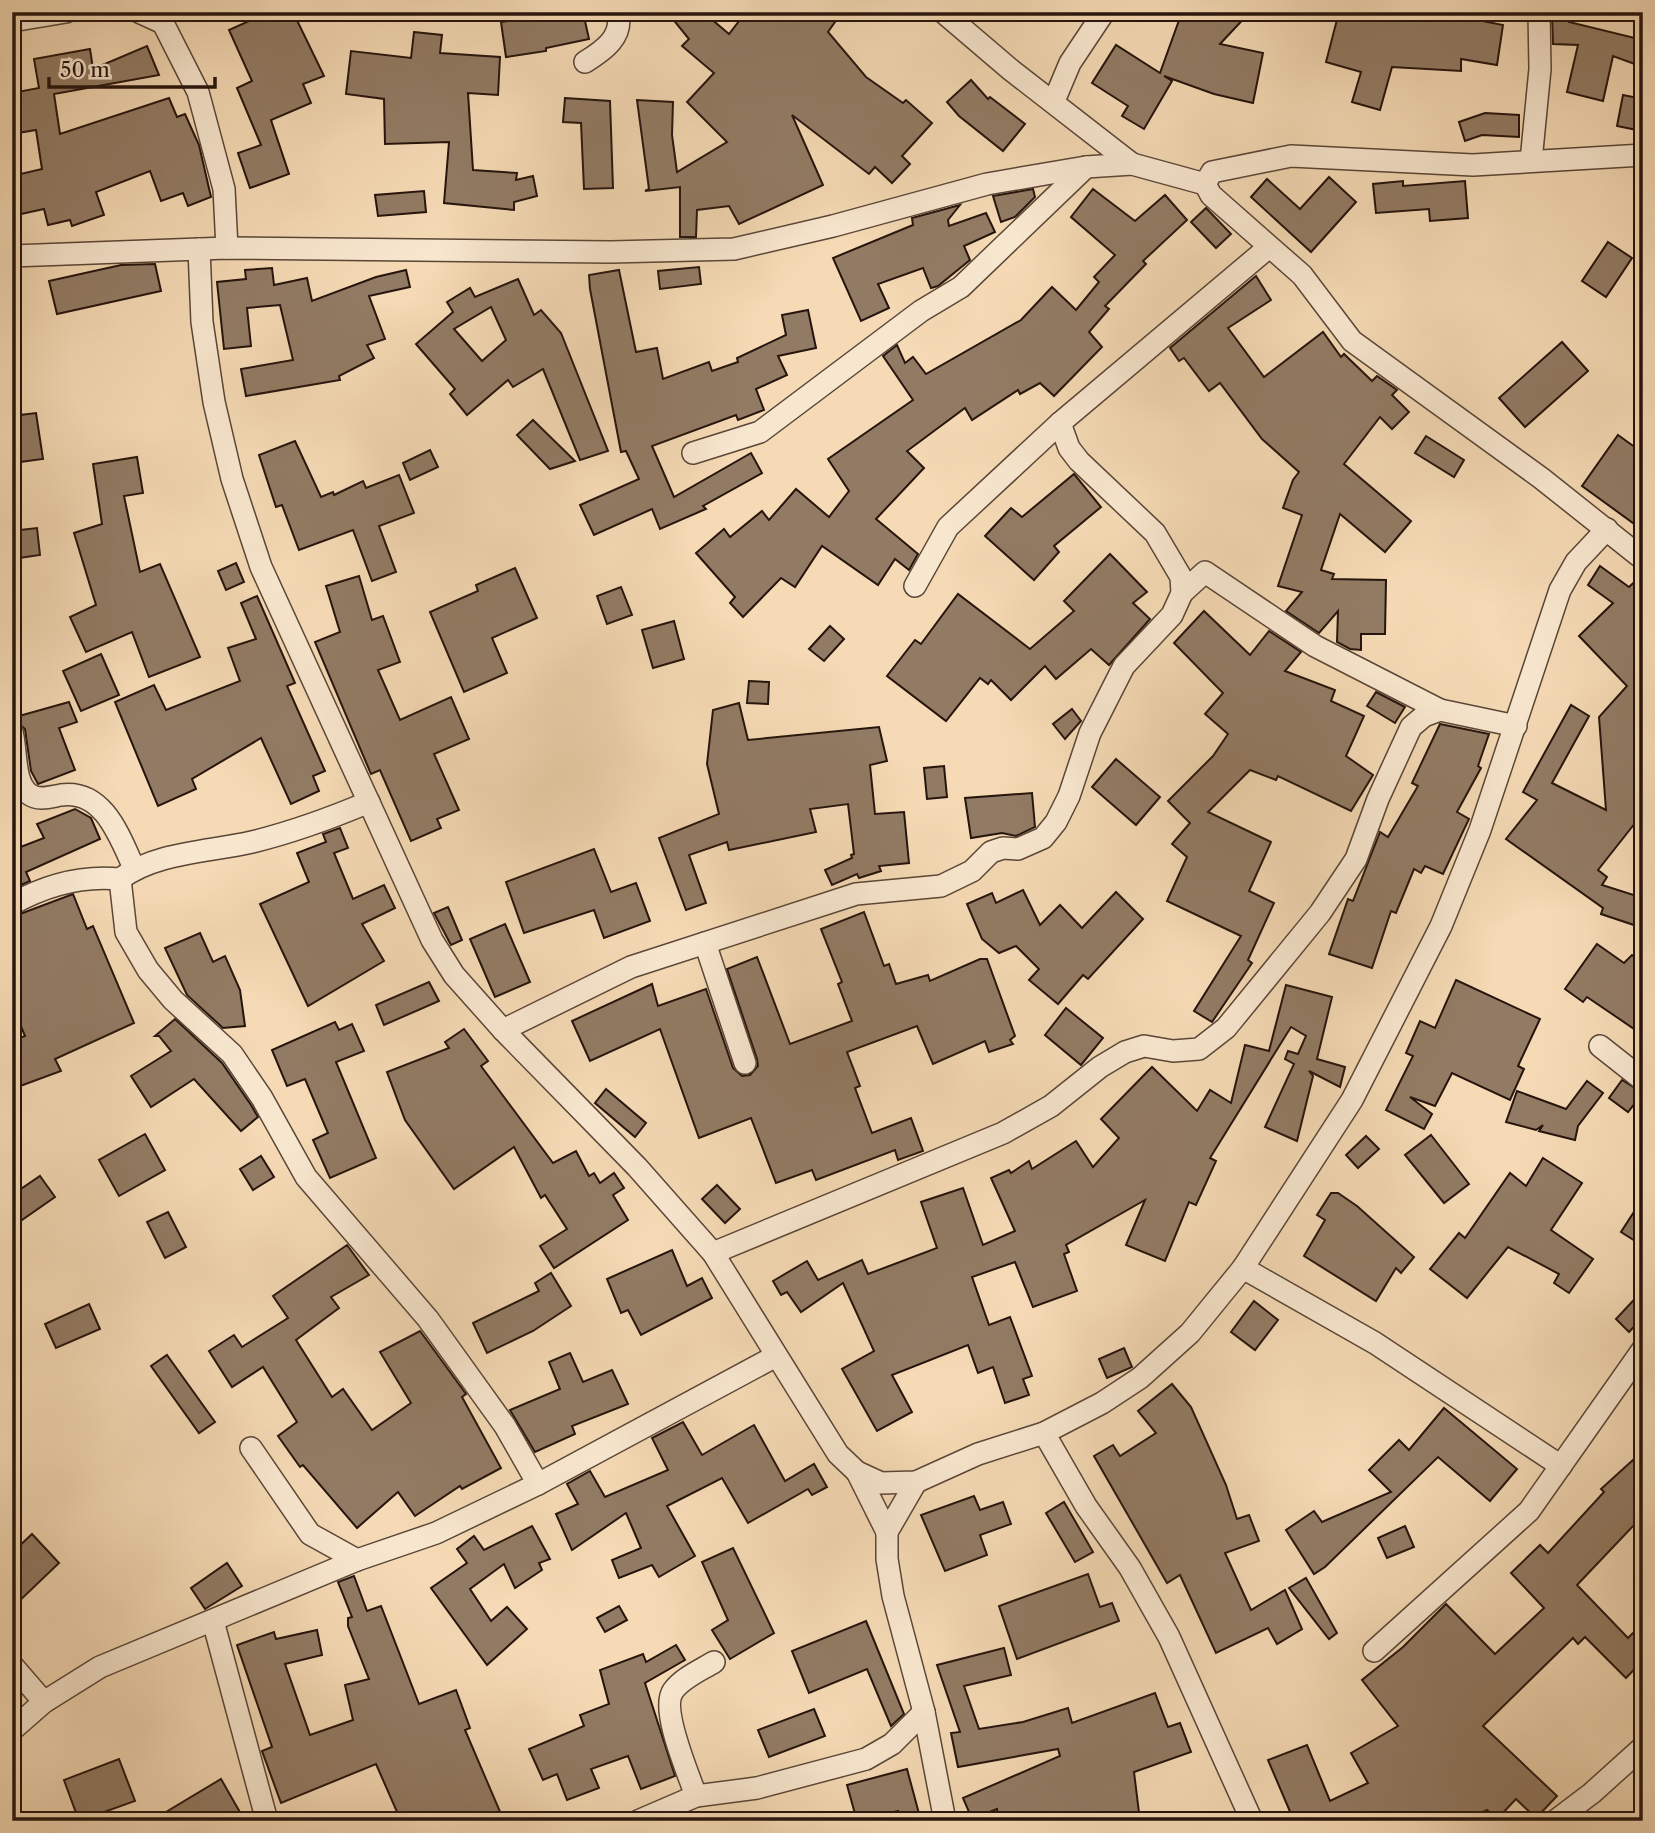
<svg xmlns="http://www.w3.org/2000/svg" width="1655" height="1833" font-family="'Libre Caslon Text',serif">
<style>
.building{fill:#927b64;stroke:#26140d;stroke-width:2;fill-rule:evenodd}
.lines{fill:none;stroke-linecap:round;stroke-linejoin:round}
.street-casing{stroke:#5a4637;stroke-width:24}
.street{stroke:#f8e7cf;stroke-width:21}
</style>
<rect width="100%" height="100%" fill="#f5dab5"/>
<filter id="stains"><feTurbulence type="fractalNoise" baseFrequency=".00286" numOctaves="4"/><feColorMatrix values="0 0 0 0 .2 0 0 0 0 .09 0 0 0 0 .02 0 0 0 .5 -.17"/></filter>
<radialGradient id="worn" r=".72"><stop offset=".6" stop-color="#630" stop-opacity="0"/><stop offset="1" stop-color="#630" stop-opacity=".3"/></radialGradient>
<g class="building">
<polygon points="269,12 293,12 324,76 303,84 311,103 271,120 289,174 250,188 238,153 261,145 237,88 252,81 229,30"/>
<polygon points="573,12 583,12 589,39 546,48 546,51 506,57 501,22 541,16 542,19"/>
<polygon points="667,12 703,12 729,34 746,12 842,12 828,32 866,77 903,103 906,100 932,123 902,156 910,164 892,183 875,167 869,174 792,115 823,185 739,224 729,206 697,210 696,237 680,237 680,187 645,191 649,189 637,100 673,102 672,135 677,172 727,142 687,102 714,73 682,46 689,39"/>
<polygon points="1182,12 1250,12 1220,44 1263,53 1253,103 1214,94 1164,76 1172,81 1144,129 1122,116 1128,106 1092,83 1116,45 1160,73"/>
<polygon points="1339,12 1478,12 1477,20 1503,25 1497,65 1461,59 1461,71 1392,67 1380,110 1352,102 1361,72 1326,62"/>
<polygon points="1552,14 1569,15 1569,22 1643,40 1643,67 1613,56 1603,101 1567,92 1578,45 1553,44"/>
<polygon points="414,32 442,35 440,53 500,57 498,95 468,93 473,170 517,173 516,180 533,176 537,196 514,202 514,210 444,203 449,142 385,144 384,99 346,94 351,51 411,58"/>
<polygon points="147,46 159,75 54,94 60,134 169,98 177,117 185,114 199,145 211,197 188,206 183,193 161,201 150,171 96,192 104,215 72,226 70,220 48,225 44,209 12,216 12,176 42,169 36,130 12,134 12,93 39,88 34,59 90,49 93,69"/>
<polygon points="971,80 988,99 990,97 1025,124 1003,151 959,116 947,102"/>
<polygon points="1623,95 1643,99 1637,130 1617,126"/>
<polygon points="565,98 610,101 613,188 584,189 581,123 563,122"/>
<polygon points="1485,113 1519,115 1519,137 1482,135 1465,141 1459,122"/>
<polygon points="1329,177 1356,202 1311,252 1251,197 1267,179 1300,209"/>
<polygon points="1403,181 1403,186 1465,181 1468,218 1430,221 1429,209 1376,213 1373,184"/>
<polygon points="1033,189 1035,197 1015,217 1001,222 993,196"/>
<polygon points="1093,189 1135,221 1165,195 1187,220 1143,261 1146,264 1105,306 1109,309 1089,332 1102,347 1054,396 1040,383 1020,394 1018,390 972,420 965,408 907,451 924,468 876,519 918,554 909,570 895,559 878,585 822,546 795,587 781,578 743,617 730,603 735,597 696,553 724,529 730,537 762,511 769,520 796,489 829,517 849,491 828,459 913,400 883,356 897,345 905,363 913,357 926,374 1021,320 1052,287 1076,310 1099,282 1094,277 1115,255 1071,217"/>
<polygon points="424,191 426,212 378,216 375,195"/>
<polygon points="960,205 948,220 949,226 986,213 995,232 964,246 970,260 938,286 931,288 923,268 878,284 889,308 861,321 833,258 913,225 912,218"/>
<polygon points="1206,208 1231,234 1216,248 1191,222"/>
<polygon points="1608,242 1632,258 1606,297 1582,281"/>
<polygon points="155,264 161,291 57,314 49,281 121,265"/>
<polygon points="699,267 701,284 660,289 658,271"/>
<polygon points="272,268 274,285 307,278 312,301 376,277 406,270 410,287 369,296 385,339 367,345 374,358 339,376 340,380 246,396 241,369 293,360 280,305 247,308 251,346 224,349 217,282 246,279 245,270"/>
<polygon points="619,270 636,352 657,348 663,379 709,362 712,371 738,362 737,358 786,335 782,315 808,310 816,348 778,356 787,375 756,389 764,410 738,420 736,415 652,446 674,497 751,453 762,473 703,506 706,509 660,529 652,509 594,535 580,505 639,479 626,451 621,452 590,289 589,275"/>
<polygon points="1256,276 1271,300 1228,328 1264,377 1323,332 1341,357 1344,354 1372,381 1377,376 1397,390 1392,395 1409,412 1392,429 1380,417 1344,464 1411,521 1385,552 1340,514 1321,570 1334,574 1332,579 1386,580 1385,634 1361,634 1361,650 1350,649 1337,642 1338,611 1319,633 1286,611 1302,592 1278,586 1302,515 1283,508 1293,480 1299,472 1262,439 1220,383 1209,391 1184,358 1179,361 1170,348"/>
<path d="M518 279 534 315 541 310 561 333 608 451 580 460 543 369 513 387 508 380 467 415 450 394 455 389 416 344 453 312 447 302 470 288 475 297ZM491 307 506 340 482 361 454 329Z"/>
<polygon points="1562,342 1588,371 1525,427 1499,398"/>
<polygon points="36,413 43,459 12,463 12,416"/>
<polygon points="533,420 575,461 550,469 517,435"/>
<polygon points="1618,435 1643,453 1643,510 1633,523 1582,486"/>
<polygon points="1426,436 1464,460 1454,477 1415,453"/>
<polygon points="295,441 321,497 333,492 334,495 363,481 366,488 399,475 414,513 379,526 396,572 372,581 353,530 299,550 282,505 276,507 259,455"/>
<polygon points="430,450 438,467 410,480 403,463"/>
<polygon points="137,457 143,493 124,496 140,572 160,564 200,657 149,677 132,632 86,652 70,617 96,605 74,533 102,524 93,464"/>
<polygon points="1074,474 1101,507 1054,546 1059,552 1034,580 985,536 1011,508 1022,517"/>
<polygon points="37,528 40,555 12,559 12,531"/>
<polygon points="1110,554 1147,592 1133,603 1150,619 1109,665 1091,649 1056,679 1045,666 1011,700 991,680 988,684 980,678 946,721 887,676 915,640 921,644 958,594 1030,649 1074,611 1064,601"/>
<polygon points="236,563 244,582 226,590 218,571"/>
<polygon points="1600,566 1629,587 1643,574 1643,813 1598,870 1607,877 1602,885 1643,898 1643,928 1601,914 1603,908 1506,839 1537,800 1523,792 1571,705 1589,716 1552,783 1606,810 1599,717 1627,686 1579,636 1613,603 1588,585"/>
<polygon points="515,568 537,618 492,638 507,673 464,692 430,612 478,591 476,585"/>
<polygon points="359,576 372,620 383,616 400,662 378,670 400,720 451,697 469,739 434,754 459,810 437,819 441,828 411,841 380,770 371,774 315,642 340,632 326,586"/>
<polygon points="621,587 632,615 607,624 597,596"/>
<polygon points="257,596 295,683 287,686 325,771 313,776 319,791 291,804 261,738 192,779 196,789 158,806 115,702 154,685 166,710 240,681 228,648 256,639 241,603"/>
<polygon points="1204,611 1250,655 1269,631 1301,652 1285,671 1335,690 1331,701 1364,716 1346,756 1373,775 1351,811 1278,776 1276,780 1250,770 1208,812 1271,842 1249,891 1274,903 1248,960 1252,963 1212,1022 1194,1011 1241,936 1167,901 1187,857 1172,844 1190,823 1168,801 1213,756 1228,734 1205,714 1223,693 1174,643"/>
<polygon points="674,621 684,659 653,668 642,630"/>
<polygon points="830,626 844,639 824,661 809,649"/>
<polygon points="101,654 119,695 81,711 63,671"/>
<polygon points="749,681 769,682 768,704 747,703"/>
<polygon points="1376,692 1405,707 1395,723 1367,706"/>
<polygon points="69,702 77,722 59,728 75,770 38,784 31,771 25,729 12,718"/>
<polygon points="739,703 748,740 879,727 887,761 870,765 875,814 904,812 909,863 879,866 881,871 859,878 857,874 832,885 825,870 852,858 851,855 854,854 848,804 810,809 816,832 729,850 727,842 689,855 706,903 686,910 659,838 719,814 707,764 713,710"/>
<polygon points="1072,709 1081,721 1065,739 1053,724"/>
<polygon points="1440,724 1489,734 1478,766 1481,768 1457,812 1469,819 1443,874 1425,866 1421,873 1414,869 1396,913 1391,911 1372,968 1329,954 1348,899 1353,901 1380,832 1388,837 1418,786 1412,783"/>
<polygon points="1116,759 1160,797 1136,825 1092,787"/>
<polygon points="944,766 947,797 927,799 924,768"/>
<polygon points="1032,793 1035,827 1016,836 1002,833 971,838 965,798"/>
<polygon points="75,809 91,818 100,839 26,872 30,881 12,889 12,839 18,848 44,838 37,824"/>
<polygon points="340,828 348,848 334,853 353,899 384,885 395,908 362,924 384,961 308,1006 260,904 309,882 297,853 326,842 323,834"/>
<polygon points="594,849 611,892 636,883 650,921 604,938 594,910 524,933 506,882"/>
<polygon points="1023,890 1040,925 1060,905 1082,928 1116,892 1143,919 1088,979 1083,975 1058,1004 1029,980 1039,969 1016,946 999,953 982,939 967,904 992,893 996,903"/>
<polygon points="73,894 87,929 93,926 134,1023 55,1059 61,1071 12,1089 12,1041 25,1036 12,1005 12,917"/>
<polygon points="448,907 462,940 451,945 434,913"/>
<polygon points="864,912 884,966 889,964 896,984 928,975 930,981 980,959 987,959 1015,1036 1010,1040 1013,1044 989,1052 985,1041 933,1064 917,1026 847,1052 860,1086 855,1088 872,1133 911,1118 923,1151 898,1160 895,1150 816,1180 812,1170 776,1183 751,1118 699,1138 660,1029 590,1061 572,1021 652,984 658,1006 706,989 733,1068 742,1076 750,1075 758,1066 757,1059 727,969 757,957 790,1044 852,1021 838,984 842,982 821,929"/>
<polygon points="505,924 530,982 495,997 470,939"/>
<polygon points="200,933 213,962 225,956 240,990 245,1026 223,1028 187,995 165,948"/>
<polygon points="1597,944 1624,963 1632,955 1643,964 1643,1035 1587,997 1583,1002 1565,989"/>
<polygon points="1456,980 1540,1019 1518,1066 1524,1069 1510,1100 1452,1073 1435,1106 1410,1097 1432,1114 1424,1129 1386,1110 1413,1056 1406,1053 1420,1021 1435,1028"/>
<polygon points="429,982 439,1001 384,1025 376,1005"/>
<polygon points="1286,985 1332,997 1317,1059 1345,1067 1340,1087 1309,1071 1313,1076 1297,1141 1265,1127 1294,1064 1285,1059 1288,1051 1298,1054 1306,1036 1291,1027 1210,1158 1216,1161 1196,1205 1189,1202 1165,1261 1126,1245 1145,1200 1066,1245 1069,1252 1064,1254 1077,1291 1033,1307 1015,1262 972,1277 989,1325 1010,1317 1032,1376 1023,1379 1029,1395 1005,1403 993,1367 978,1373 968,1345 892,1375 912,1412 877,1431 842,1369 874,1351 843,1283 801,1312 787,1292 781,1295 773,1281 807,1261 818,1280 862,1260 868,1274 937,1248 921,1202 963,1188 983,1245 1015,1231 991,1178 1009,1170 1011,1173 1029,1161 1032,1169 1076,1141 1093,1167 1119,1138 1101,1119 1152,1067 1197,1111 1210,1090 1231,1103 1245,1045 1269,1051"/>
<polygon points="1066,1008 1103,1038 1081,1065 1045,1035"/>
<polygon points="175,1019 222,1063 251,1105 258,1117 241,1131 194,1079 151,1107 131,1076 171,1051 159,1036 155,1036"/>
<polygon points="335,1022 339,1030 352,1024 364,1051 336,1062 376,1158 330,1178 313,1140 328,1133 305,1079 287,1086 272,1050"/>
<polygon points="464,1029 488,1061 481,1066 553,1163 576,1151 589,1176 594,1173 600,1183 614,1173 624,1188 613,1195 628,1220 554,1268 540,1246 567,1229 545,1195 541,1198 514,1147 454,1189 405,1120 387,1072 449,1048 445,1042"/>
<polygon points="1622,1080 1643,1093 1628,1112 1609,1098"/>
<polygon points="1587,1081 1603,1093 1578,1126 1575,1140 1539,1131 1543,1125 1536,1130 1506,1122 1517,1091 1566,1109"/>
<polygon points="606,1089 646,1123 635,1137 595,1103"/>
<polygon points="145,1134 165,1170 119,1196 99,1160"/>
<polygon points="1431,1135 1469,1184 1444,1203 1405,1155"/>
<polygon points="1366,1136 1379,1149 1358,1168 1346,1155"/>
<polygon points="261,1156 274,1177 253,1190 240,1169"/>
<polygon points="1543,1158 1582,1183 1551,1230 1593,1259 1569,1293 1554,1283 1559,1274 1508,1247 1467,1298 1430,1269 1459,1233 1465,1238 1510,1173 1526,1186"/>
<polygon points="40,1176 55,1197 19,1222 12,1212 12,1195"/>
<polygon points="717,1185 740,1209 725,1223 702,1199"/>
<polygon points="1331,1193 1338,1193 1357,1206 1414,1257 1401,1273 1396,1268 1376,1301 1304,1256 1325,1220 1317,1215"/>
<polygon points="1643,1198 1643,1246 1621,1232"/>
<polygon points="168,1212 186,1247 165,1258 147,1222"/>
<polygon points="347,1245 369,1275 331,1297 339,1308 296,1340 332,1397 343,1389 372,1430 411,1403 380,1352 420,1331 466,1394 462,1397 501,1468 462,1489 460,1486 415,1516 398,1492 357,1528 303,1465 300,1467 278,1436 297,1422 263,1367 232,1387 209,1351 234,1335 242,1347 288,1318 273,1296"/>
<polygon points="672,1250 687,1286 702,1278 712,1298 641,1335 628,1310 621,1313 607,1279"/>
<polygon points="551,1273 571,1306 533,1331 487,1353 473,1323 539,1291 535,1283"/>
<polygon points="1643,1290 1643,1317 1629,1332 1616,1319"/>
<polygon points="1254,1301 1278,1320 1255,1350 1231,1332"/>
<polygon points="89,1304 100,1329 56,1348 45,1324"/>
<polygon points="1124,1348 1132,1367 1107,1378 1099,1359"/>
<polygon points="570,1353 583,1382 612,1370 628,1404 572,1426 575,1434 535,1452 510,1410 560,1389 549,1362"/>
<polygon points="167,1355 215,1422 199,1433 151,1366"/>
<polygon points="1172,1384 1191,1407 1226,1485 1237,1519 1249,1515 1259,1541 1225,1553 1251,1610 1285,1590 1302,1629 1277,1644 1268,1628 1216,1653 1180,1575 1167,1583 1094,1456 1113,1445 1120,1456 1156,1433 1138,1411"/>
<polygon points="1444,1408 1517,1469 1490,1501 1438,1457 1325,1567 1314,1574 1286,1530 1314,1511 1322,1522 1391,1492 1369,1470 1399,1440 1409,1450"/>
<polygon points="683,1422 702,1455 754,1425 785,1481 814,1464 827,1487 812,1495 808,1489 748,1523 722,1478 667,1506 695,1556 659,1577 652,1565 619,1578 612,1560 641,1548 626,1513 572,1550 556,1514 578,1504 567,1484 590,1471 605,1497 668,1470 652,1438"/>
<polygon points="1633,1460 1643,1471 1643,1535 1634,1525 1577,1585 1628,1638 1643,1623 1643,1660 1626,1678 1585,1637 1578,1644 1573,1638 1483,1726 1557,1796 1536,1818 1516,1799 1497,1819 1487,1810 1464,1821 1294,1821 1268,1760 1307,1745 1330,1801 1368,1783 1351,1753 1398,1726 1362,1680 1403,1647 1446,1604 1495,1654 1544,1608 1511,1573 1540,1545 1548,1553 1604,1492 1601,1489"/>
<polygon points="974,1496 980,1510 1003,1502 1011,1524 980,1535 987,1555 945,1571 921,1515"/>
<polygon points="1064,1502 1093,1552 1075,1562 1046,1513"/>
<polygon points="532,1526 550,1559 539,1563 542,1570 515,1588 504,1564 470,1589 491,1621 507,1607 527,1629 487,1665 431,1588 467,1563 457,1549 474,1536 484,1550"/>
<polygon points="1405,1526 1414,1547 1387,1558 1378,1538"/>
<polygon points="32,1534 59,1563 12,1608 12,1553"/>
<polygon points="733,1548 774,1633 730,1659 712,1630 728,1620 702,1562"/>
<polygon points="227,1563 242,1586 205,1609 191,1588"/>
<polygon points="1088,1574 1100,1607 1112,1603 1119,1621 1017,1659 999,1606"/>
<polygon points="354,1576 367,1611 381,1606 419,1704 456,1690 470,1728 465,1730 504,1821 401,1821 376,1764 281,1803 262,1751 272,1747 237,1645 274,1632 276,1639 317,1630 322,1655 285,1664 310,1735 353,1720 345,1685 369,1679 348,1626 348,1618 352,1617 338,1582"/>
<polygon points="1306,1578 1337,1633 1329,1639 1289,1588"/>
<polygon points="619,1606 627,1620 605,1632 597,1618"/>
<polygon points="866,1621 904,1714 891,1726 867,1669 809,1693 792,1651"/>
<polygon points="676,1645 685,1660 645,1683 675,1776 641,1789 628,1756 591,1769 599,1788 567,1800 557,1774 543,1780 529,1749 584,1726 580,1715 609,1704 600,1670 643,1654 646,1662"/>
<polygon points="1004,1648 1011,1675 964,1686 979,1729 1023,1722 1068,1708 1072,1723 1155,1693 1168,1727 1180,1723 1191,1752 1134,1772 1140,1821 998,1821 997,1809 972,1819 963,1798 1060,1756 1058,1749 958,1767 951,1733 960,1732 937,1665"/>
<polygon points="814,1709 825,1736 769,1757 758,1730"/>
<polygon points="119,1759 135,1801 79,1821 64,1780"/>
<polygon points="907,1769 921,1821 901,1821 898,1811 857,1821 847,1785"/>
<polygon points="221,1779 245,1821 151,1821"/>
</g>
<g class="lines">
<defs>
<g id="street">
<polyline points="139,12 163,23 198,92 224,189 227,248"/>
<polyline points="943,12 1011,70 1132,164"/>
<polyline points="12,21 66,12"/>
<path d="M585 62C603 51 625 36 617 12"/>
<polyline points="1054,101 1070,63 1104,12"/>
<polyline points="1531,161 1540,69 1539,12"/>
<polyline points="1205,184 1212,172 1291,156 1473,165 1643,155"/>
<polyline points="199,249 202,322 214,402 232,479 261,567 432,940 454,975 503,1030 637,1167 713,1253 838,1454 857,1472 881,1483 916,1482 978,1454 1044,1433 1102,1403 1140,1378 1190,1333 1243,1268 1352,1100 1441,926 1480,830 1560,590 1576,562 1607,529"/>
<polyline points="12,256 227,248 611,252 734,249 833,226 987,184 1086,167 1132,164 1205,184 1211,195 1302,275 1352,341 1541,478 1643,559"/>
<polyline points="693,453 760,432 921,311 961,287 1086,167"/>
<polyline points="915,586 948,527 1060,423 1269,247"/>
<polyline points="1182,593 1205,572 1315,646 1440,710"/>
<path d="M12 732C17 750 13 782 29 794 38 801 50 797 61 795 103 789 119 835 134 868"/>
<polyline points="120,879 126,932 148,970 173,1000 232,1054 262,1098 306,1177 428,1319 505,1426 538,1484"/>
<path d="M12 904C46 885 81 875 120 879 156 852 209 852 252 842 293 832 331 818 369 802"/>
<polyline points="705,943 745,1063"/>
<polyline points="503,1030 631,967 856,894 941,886 972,871 991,852 1003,848 1018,849 1043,838 1056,822 1069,796 1090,733 1124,666 1172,615 1182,593 1181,577 1155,533 1079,461 1069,448 1060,423"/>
<polyline points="1600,1046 1643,1080"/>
<polyline points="713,1253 1003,1133 1051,1106 1100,1067 1125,1052 1144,1046 1173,1051 1199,1049 1226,1028 1320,913 1356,859 1378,799 1411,727 1424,716 1440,710 1516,726"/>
<polyline points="1243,1268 1375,1343 1561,1466"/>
<polyline points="1044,1433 1086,1506 1130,1568 1169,1637 1252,1821"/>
<polyline points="251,1448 310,1534 357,1560"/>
<polyline points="857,1472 887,1532"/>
<polyline points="916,1482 887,1532 887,1559 893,1596 924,1712 945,1821"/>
<polyline points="213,1621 267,1821"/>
<polyline points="1374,1651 1529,1511 1643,1349"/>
<polyline points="12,1665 44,1702"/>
<polyline points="12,1730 44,1702 100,1667 357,1560 436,1533 538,1484 776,1356"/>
<path d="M696 1796C689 1775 660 1710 673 1691 682 1678 701 1670 714 1662"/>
<polyline points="638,1821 696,1796 757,1788 866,1759 892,1744 924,1712"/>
<polyline points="1555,1821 1592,1793 1643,1747"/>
</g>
</defs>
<use href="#street" class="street-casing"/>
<use href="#street" class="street"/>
</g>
<rect width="1655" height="1833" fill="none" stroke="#f5dab5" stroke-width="42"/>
<rect x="14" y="14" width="1627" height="1805" fill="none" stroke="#26140d" stroke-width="3.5"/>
<rect x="21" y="21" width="1613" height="1791" fill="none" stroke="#26140d" stroke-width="2"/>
<path d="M49 77v10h166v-10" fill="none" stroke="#26140d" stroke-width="3.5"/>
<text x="60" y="77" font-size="21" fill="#26140d" stroke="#f8e7cf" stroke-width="5" paint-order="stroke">50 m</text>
<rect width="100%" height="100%" filter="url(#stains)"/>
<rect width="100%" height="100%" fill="url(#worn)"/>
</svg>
